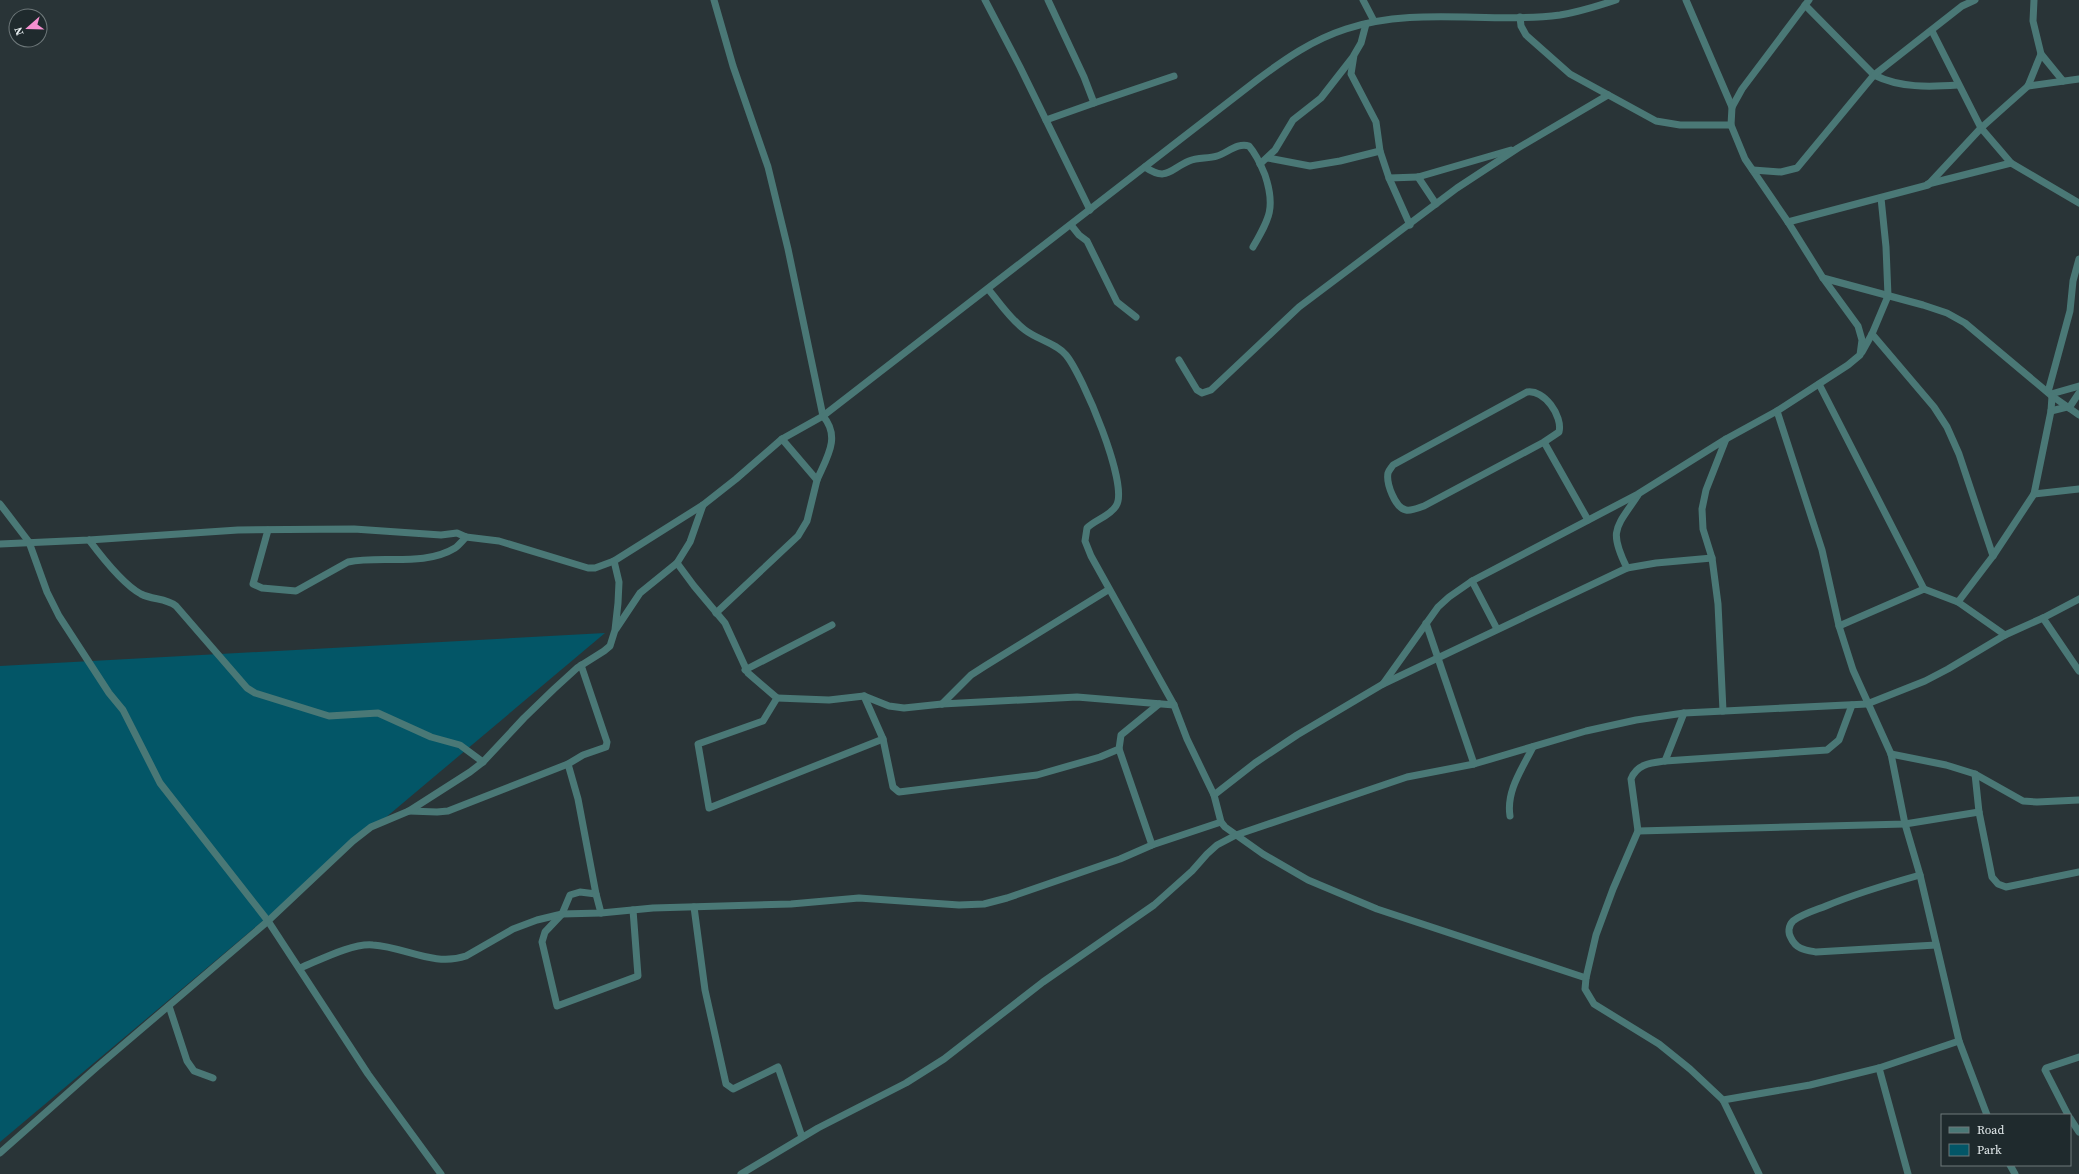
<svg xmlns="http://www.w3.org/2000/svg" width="2079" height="1174" font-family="'Source Serif 4',serif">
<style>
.green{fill:#035667}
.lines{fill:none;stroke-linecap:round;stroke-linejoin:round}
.street{stroke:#4a7876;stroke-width:7}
</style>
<rect width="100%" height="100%" fill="#293437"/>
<polygon class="green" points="605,633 0,1142 0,666"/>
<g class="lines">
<g class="street">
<path d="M714 0 733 66 768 167 788 249 823 416C841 437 827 457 817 480"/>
<polyline points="985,0 1020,67 1090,210"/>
<polyline points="1363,0 1374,21"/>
<polyline points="1686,0 1732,107"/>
<polyline points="1809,0 1742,89 1732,107 1731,125 1745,159 1788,222 1823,278 1858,326 1862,340 1860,355 1848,365 1777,411 1822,550 1839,626 1853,670 1891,754 1905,824 1920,875 1959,1041 1987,1115"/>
<path d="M1805 5 1874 75C1900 88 1929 87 1958 85"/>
<polyline points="1520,17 1521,26 1526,35 1570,74 1656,121 1680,125 1731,125"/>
<polyline points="1366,24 1361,43 1354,55 1351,74 1376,122 1380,151 1389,178 1410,225"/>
<polyline points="1932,31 1981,128 2011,163 2079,203"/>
<polyline points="2041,54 2063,81"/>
<polyline points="2028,86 2079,79"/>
<polyline points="1094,103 1174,76"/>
<polyline points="1046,120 1094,103 1084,77 1048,0"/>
<polyline points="1268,158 1310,166 1340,161 1380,151"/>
<polyline points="1260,164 1275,150 1293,120 1321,98 1353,57"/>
<path d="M1145 167C1167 182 1170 169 1189 161 1198 157 1208 159 1217 156 1227 153 1238 142 1249 146 1256 154 1261 165 1265 175 1276 208 1269 219 1253 247"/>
<polyline points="1753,170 1781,172 1797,168 1874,75 1962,6 1975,0"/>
<polyline points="1418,177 1436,204"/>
<polyline points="1389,178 1418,177 1511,150"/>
<polyline points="1928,184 2011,163"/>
<polyline points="1788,222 1928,185 1981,128 2028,86 2041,54 2033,21 2034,0"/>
<polyline points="1071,225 1079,235 1087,241 1117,302 1136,317"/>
<polyline points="1823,278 1923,305 1947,313 1965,323 2052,396 2079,415"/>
<path d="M988 289C1000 303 1010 319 1025 330 1038 340 1056 343 1066 355 1082 374 1130 486 1116 506 1110 516 1095 520 1087 528L1085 541 1091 556 1174 705 1187 739 1214 795 1221 822 1225 827 1263 854 1308 880 1377 909 1586 978 1585 989 1594 1004 1659 1044 1690 1069 1723 1100 1759 1174"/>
<polyline points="1872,334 1934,407 1947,427 1959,454 1993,556"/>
<polyline points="1862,352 1872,334 1888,296 1886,247 1881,198"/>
<polyline points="1179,360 1197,390 1202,393 1211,390 1299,307 1457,188 1518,148 1608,95"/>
<polyline points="1819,384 1924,589"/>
<polyline points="2048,392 2070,311 2073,281 2079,259"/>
<polyline points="2051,394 2079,386"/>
<polyline points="2069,408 2079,393"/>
<polyline points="2051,411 2067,407"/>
<path d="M1544 442 1559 432C1563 416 1544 389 1527 392L1393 465C1392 467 1389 470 1388 473 1386 483 1395 508 1406 510 1412 511 1418 508 1424 506L1544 442 1588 520"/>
<polyline points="2034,494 2079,489"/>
<polyline points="0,504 29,542 47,592 59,616 109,693 123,710 160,783 268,921 368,1074 441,1174"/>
<path d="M268 530 253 584 262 588 296 591 348 562C381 555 424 567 455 548 459 545 463 540 466 537"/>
<path d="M89 540C101 556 124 585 141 594 153 600 166 598 176 606L247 688 255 693 329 716 378 713 431 737 460 745 483 762"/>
<path d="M0 544 89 540 238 530 354 529 441 535 457 533 466 537 499 541 588 568H595L614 561 703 505 736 479 782 439 823 416 1257 80C1285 59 1312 40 1346 29 1415 6 1489 24 1560 15 1579 12 1598 6 1616 0"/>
<polyline points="677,563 694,586 725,623 748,673 777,698 763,721 698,744 709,808 883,739 864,696"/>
<polyline points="1627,568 1656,563 1712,558"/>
<polyline points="1472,581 1497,629"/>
<polyline points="1958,602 2005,635"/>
<polyline points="716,613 798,536 807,521 817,480 782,439"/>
<polyline points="2043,618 2079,671"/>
<polyline points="1426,623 1474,764"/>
<polyline points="1839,626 1924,589 1958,602 1993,556 2034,494 2051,411 2052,396"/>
<polyline points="616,629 640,593 677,563 690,542 703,505"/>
<polyline points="581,665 607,742 606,747 583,755 568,764 578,799 596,894 580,892 570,895 562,914 545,932 542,942 557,1006 638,976 633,910"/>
<polyline points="745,670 832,625"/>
<path d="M1383 684 1627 568C1608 530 1616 528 1638 495"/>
<polyline points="777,698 829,700 864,696 889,706 904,708 942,704 1077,697 1174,705"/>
<polyline points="942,704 971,675 985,666 1108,590"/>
<polyline points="1723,711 1718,604 1712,558 1703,529 1702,509 1706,490 1726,439"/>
<polyline points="883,739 893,787 899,792 1037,775 1100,757 1119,749 1121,735 1159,704"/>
<polyline points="1119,749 1152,845"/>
<polyline points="1891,754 1946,765 1975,774 2023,801 2037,802 2079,800"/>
<polyline points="1665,761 1684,713"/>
<polyline points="1975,774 1979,812 1992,877 1998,884 2006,887 2079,872"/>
<polyline points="1214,795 1255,763 1297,735 1383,684 1438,607 1449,597 1472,581 1638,494 1726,439 1777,411"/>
<polyline points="409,811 437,812 448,811 568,764"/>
<path d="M1510 816C1506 791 1522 769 1533 747"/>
<polyline points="1638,831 1905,824 1979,812"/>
<path d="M1920 875C1888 884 1857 893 1826 906 1816 910 1802 914 1793 921 1788 926 1788 933 1791 938 1796 949 1805 950 1816 952L1936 945"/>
<polyline points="596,894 601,913"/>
<polyline points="694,907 705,990 726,1084 733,1089 778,1067 802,1137"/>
<path d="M300 968C320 960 352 943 373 945 405 947 434 967 466 956L513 929 537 920 562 914 601 913 653 908 791 904 859 898 959 905 984 904 1007 898 1120 859 1152 845 1221 822"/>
<path d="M1586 978 1596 935 1613 889 1638 831 1631 779C1637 764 1650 763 1665 761L1827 750 1839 740 1852 705"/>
<polyline points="169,1006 187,1061 194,1071 213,1078"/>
<polyline points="1879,1068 1908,1174"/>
<polyline points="1723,1100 1810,1085 1879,1068 1959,1041"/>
<polyline points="2068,1115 2045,1070 2046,1068 2079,1057"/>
<polyline points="2070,1118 2079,1132"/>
<polyline points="0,1153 97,1067 268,921 353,841 371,827 409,811 470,772 483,762 524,718 554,689 577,668 604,651 610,646 615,630 618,603 619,582 614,561"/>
<polyline points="2010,1165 2015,1174"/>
<polyline points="741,1174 818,1128 906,1083 944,1059 1043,982 1154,905 1192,871 1207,854 1217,845 1236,835 1407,777 1474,764 1586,731 1636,720 1684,713 1867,704 1925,681 1948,669 2005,635 2043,618 2079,599"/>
</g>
</g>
<rect x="1941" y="1114" width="130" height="52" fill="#1f2a2d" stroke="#6e787a"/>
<rect x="1949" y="1127" width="20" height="6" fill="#4a7876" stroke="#6e787a"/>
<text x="1977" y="1134" font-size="12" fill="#e5ecee">Road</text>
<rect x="1949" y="1144" width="20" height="12" fill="#035667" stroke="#6e787a"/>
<text x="1977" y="1154" font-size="12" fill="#e5ecee">Park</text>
<g transform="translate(28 28) rotate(250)"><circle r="19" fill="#1f2a2d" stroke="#6e787a"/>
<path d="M0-3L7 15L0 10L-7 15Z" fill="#f690d0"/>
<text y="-6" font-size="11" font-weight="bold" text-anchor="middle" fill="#e5ecee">N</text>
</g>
</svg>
